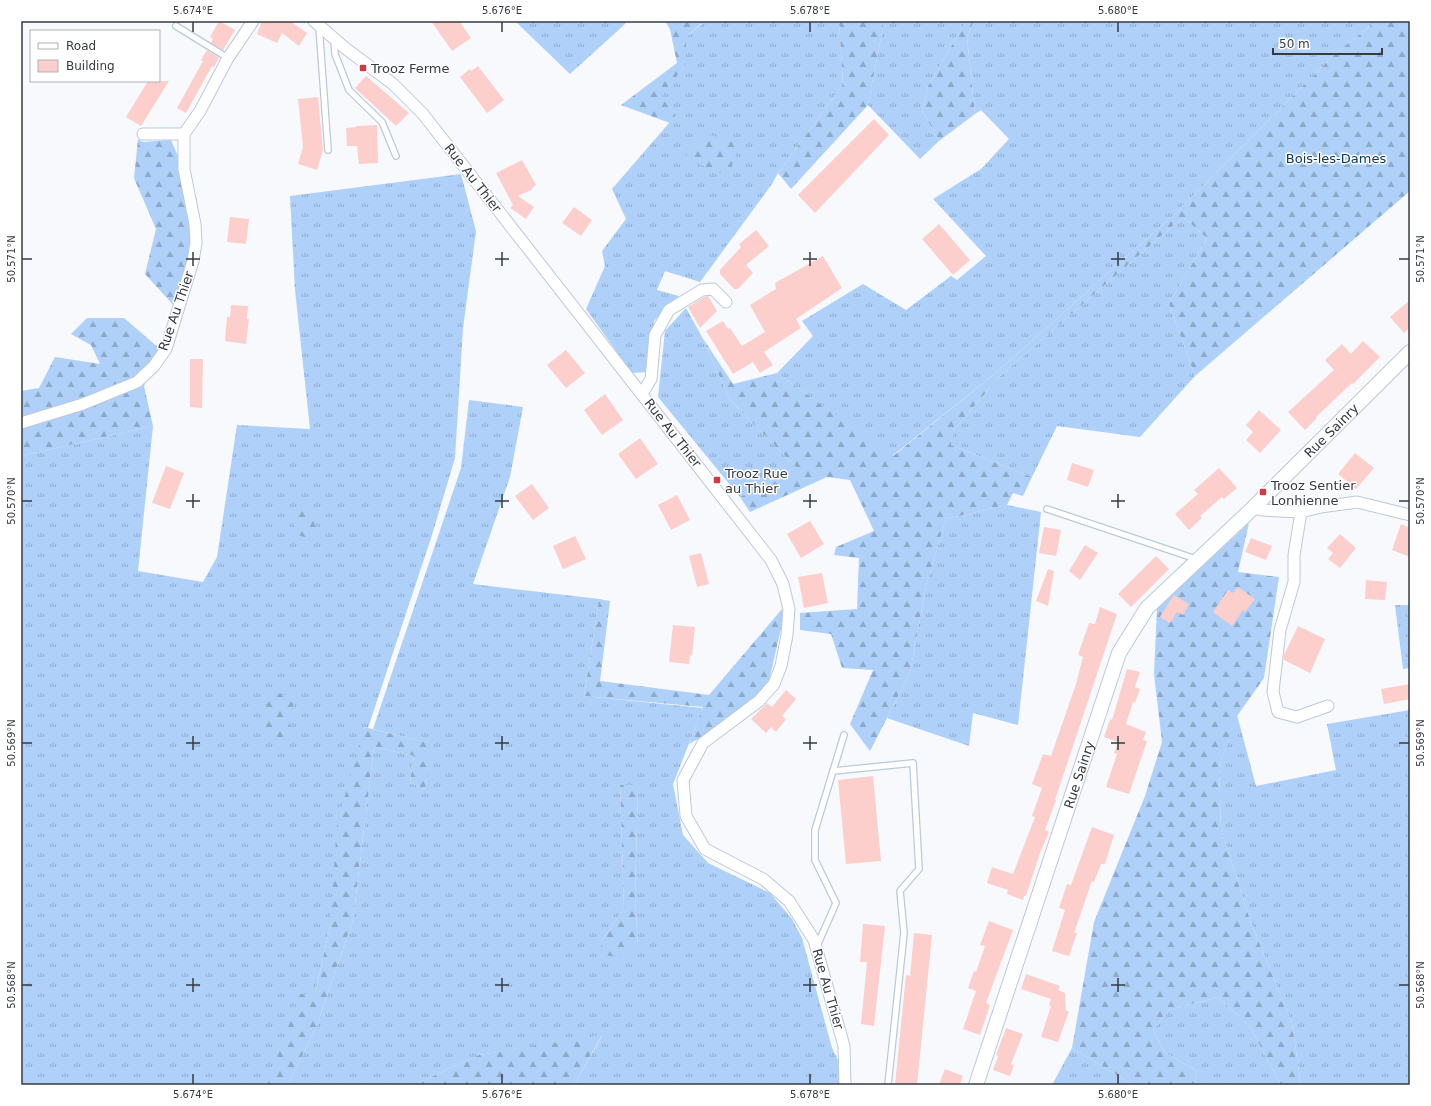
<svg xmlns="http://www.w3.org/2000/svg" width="1431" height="1106" font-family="'DejaVu Sans',sans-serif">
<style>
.grass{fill:url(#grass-tufts);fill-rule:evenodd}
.forest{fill:url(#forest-firs)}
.building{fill:#fccfcd}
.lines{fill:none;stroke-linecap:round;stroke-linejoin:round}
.service-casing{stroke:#bcc9d8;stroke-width:8}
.minor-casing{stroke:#bcc9d8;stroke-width:13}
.tertiary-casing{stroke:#bcc9d8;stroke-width:16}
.service{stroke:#fff;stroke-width:5.5}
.minor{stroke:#fff;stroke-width:11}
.tertiary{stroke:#fff;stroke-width:14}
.ticks{fill:none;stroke:#363b41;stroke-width:1.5}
.poi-dot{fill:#cc3c45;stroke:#fff;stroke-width:1.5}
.labels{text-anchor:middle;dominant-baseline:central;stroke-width:3;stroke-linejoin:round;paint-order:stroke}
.poi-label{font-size:13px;fill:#363b41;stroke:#fff;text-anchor:start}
.park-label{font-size:13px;fill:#083967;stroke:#fff}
.street-label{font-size:13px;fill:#363b41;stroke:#fff}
.neatline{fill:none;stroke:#363b41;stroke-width:1.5}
.ticks-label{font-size:10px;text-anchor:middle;fill:#363b41}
</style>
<defs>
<pattern id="grass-tufts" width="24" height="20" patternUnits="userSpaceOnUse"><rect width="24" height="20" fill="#aed0f9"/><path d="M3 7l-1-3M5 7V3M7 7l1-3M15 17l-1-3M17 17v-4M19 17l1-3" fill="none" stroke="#8eaacb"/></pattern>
<pattern id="forest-firs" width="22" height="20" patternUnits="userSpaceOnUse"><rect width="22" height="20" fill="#aed0f9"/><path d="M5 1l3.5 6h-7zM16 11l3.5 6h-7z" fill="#8eaacb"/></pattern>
</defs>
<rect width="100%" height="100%" fill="#f7f9fd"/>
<g class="grass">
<polygon points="515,21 627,21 624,25 570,74"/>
<polygon points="700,21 839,21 843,85 778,173 772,184 700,282 665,271 657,290 679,296 654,321 646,372 632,373 586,309 605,266 602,251 626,219 612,189 676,115 660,97 686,64 686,37 702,24"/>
<polygon points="883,21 966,21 928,86 922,110 939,141 920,159 868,105 883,27"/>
<polygon points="974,21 1377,21 1336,53 1177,212 992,376 892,456 777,373 813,336 802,321 863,284 906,310 951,276 957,280 986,256 933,199 981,169 1009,139 981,110 975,114 967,38"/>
<polygon points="461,174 476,231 463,328 455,458 432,535 368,728 364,727 330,926 315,994 263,1085 21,1085 21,456 153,426 138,571 203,582 217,557 237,425 310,429 295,290 290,196"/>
<polygon points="1183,217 1207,238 1169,304 1195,376 1140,437 1057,426 1032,477 951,445 953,431 1000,376"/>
<polygon points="686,308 702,337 730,400 796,467 740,497 658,397 665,331"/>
<path d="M469 400 523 407 510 477 473 584 599 599 584 696 703 708 673 784 683 835 708 863 770 893 792 919 802 938 832 1048 841 1066 840 1085H574L602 1036 479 1055 414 1085H288L317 1025 353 920 374 747 414 756 410 782 425 790 432 744 373 729 461 468ZM620 785H638L635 895 638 946 601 942 624 909Z"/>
<polygon points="1007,505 1041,512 1018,725 973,713 969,746 887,718 910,673 926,586 946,519"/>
<polygon points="1395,605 1410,605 1410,668 1403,669"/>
<polygon points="1410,710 1410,1085 1301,1085 1292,1023 1250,920 1221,829 1219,767 1237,715 1256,786 1336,770 1327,724"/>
<polygon points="1218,997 1250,1027 1281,1085 1195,1085 1197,1071 1164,1052 1153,1030 1169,1010"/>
<polygon points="1072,1048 1133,1085 1052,1085"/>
</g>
<g class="forest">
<polygon points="665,21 700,21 702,23 686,37 686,64 661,97 676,115 670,123 621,105 677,63 670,29"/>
<polygon points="839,21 883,21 883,27 868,105 791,189 778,173 843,85"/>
<polygon points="966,21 974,21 967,38 975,114 939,141 922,110 928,86"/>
<polygon points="1377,21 1410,21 1410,191 1195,376 1169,304 1207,238 1183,217 1000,376 953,431 951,445 1032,477 1023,496 1013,493 1007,505 946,519 926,586 910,673 870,751 850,724 873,670 842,668 831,634 800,630 800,613 857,609 859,558 834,555 836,547 874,531 850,480 827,477 750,512 740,497 796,467 730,400 702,337 733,384 777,373 893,456 992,376 1177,212 1336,53"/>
<polygon points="706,134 739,143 729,176 684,158"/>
<polygon points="138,139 143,142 171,140 197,200 196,248 176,308 145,274 156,229 134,178"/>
<polygon points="87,318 124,318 159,348 144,386 153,426 21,456 21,391 39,388 55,357 100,364 91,345 71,334"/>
<polygon points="296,505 316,511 315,539 292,534"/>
<polygon points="1249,523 1238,572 1279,577 1264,678 1237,716 1219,767 1221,829 1250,920 1292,1023 1301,1085 1281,1085 1250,1027 1218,997 1169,1010 1153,1030 1164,1052 1197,1071 1195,1085 1133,1085 1072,1048 1094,922 1145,796 1162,742 1154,674 1157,608"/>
<polygon points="599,599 610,601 600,681 709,695 782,609 783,620 767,689 716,729 689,744 703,707 584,696"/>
<polygon points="273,692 294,698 286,748 255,729"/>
<polygon points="364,727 433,744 425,790 410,782 414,756 374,747 353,920 317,1025 288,1085 263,1085 276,1060 300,994 315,994 330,926 337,824"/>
<polygon points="620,785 638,785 635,895 638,947 618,957 602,955 601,942 624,909"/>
<polygon points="602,1035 574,1085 414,1085 479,1055"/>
</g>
<g class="building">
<polygon points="219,21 235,30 223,50 211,43 213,39 210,37"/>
<polygon points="262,21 290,21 307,33 299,46 282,33 277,43 257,34"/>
<polygon points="431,21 459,21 471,38 452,51"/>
<polygon points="207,50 219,58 214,67 212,66 186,113 177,108 203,61 201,60"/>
<polygon points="478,66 504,100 487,113 460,77 470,69 471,71"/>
<polygon points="366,76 409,113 396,126 355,88"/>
<polygon points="148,81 169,81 141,126 126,117"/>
<polygon points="318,97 323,150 317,170 298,164 303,147 298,99"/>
<polygon points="874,119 889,135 815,213 798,195"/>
<polygon points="377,125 378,163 359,164 357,146 347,146 346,128 356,127 356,126"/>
<polygon points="522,160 536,185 532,188 533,189 518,196 534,207 526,219 510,208 513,205 496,173"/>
<polygon points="574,207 592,220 581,236 562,223"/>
<polygon points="230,217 249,219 246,244 227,242"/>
<polygon points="939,224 970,260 953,275 922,239"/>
<polygon points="756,230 769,246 746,265 753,273 738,289 734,289 720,274 720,270 741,247 739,244"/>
<polygon points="823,256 842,288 796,319 801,328 764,352 773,365 760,373 753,362 733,374 706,331 723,321 728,329 730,328 742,346 765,332 750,305 776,289 775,283"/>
<polygon points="708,296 717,311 700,328 688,307 704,297"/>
<polygon points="1410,300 1410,327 1404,333 1390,317"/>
<polygon points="231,305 248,306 247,319 249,319 246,344 225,341 227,317 230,317"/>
<polygon points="1363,341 1380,357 1353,384 1352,383 1316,417 1317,418 1305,430 1288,412 1334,370 1325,360 1342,344 1351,354"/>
<polygon points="566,350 585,373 566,388 547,365"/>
<polygon points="190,359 203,359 202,408 190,407"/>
<polygon points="605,394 623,420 602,435 584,410"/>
<polygon points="1259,410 1281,430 1260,453 1246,440 1253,432 1246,425"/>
<polygon points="640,438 658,464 636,479 618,454"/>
<polygon points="1355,453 1374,468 1356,489 1338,474"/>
<polygon points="1072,463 1094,470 1088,487 1067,480"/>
<polygon points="166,466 184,473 170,509 152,503"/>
<polygon points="1219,468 1237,488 1224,499 1222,497 1200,516 1202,518 1189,530 1175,514 1198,494 1194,490"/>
<polygon points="532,484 549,508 533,520 515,496"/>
<polygon points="677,495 690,520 671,530 658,505"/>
<polygon points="810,521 824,544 801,558 787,534"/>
<polygon points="1401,524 1410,528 1410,557 1392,550"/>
<polygon points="1044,527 1061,530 1056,556 1039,553"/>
<polygon points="1340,534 1356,548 1340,568 1328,559 1333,553 1327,548"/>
<polygon points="575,536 586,559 563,569 553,546"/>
<polygon points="1251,538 1272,546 1266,560 1245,552"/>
<polygon points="1085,545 1098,553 1080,580 1069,571"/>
<polygon points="701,553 709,584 697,587 689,556"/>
<polygon points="1156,556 1169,569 1131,607 1118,594"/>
<polygon points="1048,569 1054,571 1048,606 1036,601"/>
<polygon points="822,573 828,603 804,608 798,577"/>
<polygon points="1366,580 1387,582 1385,600 1365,599"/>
<polygon points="1238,587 1255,599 1245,612 1243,610 1232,626 1213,612 1228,590 1233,593"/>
<polygon points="1174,595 1189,604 1183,615 1177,612 1170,623 1160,617"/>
<polygon points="1100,607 1117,614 1055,800 1056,800 1045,830 1049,832 1040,853 1026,896 1024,896 1023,900 1007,894 1008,890 987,883 992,867 1013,874 1035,817 1032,816 1042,788 1032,784 1043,754 1051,756 1076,684 1083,657 1078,655 1089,623 1095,624"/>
<polygon points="673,625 695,627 692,656 690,655 689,664 669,662"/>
<polygon points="1298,626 1325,639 1310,673 1284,660 1284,655"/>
<polygon points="1127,669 1140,672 1135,687 1140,689 1135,703 1133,702 1126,724 1146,732 1143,740 1147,741 1129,794 1106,787 1117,754 1114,753 1118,742 1104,737 1110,719 1112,720"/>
<polygon points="1410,684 1410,699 1384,704 1381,689"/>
<polygon points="786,690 796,699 782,716 786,719 776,732 771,727 766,733 751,719 767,703 772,707"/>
<polygon points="873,776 881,861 846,864 838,780"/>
<polygon points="1092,827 1114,835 1105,864 1101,864 1094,882 1092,881 1074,933 1077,933 1069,956 1052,951 1065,910 1059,908 1067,884 1071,885"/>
<polygon points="989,921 1013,930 986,1003 990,1005 980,1035 963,1029 976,991 968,988 974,971 976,972 985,946 980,945"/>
<polygon points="863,924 885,926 874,1026 861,1024 867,962 860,962"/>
<polygon points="914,933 932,935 917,1085 895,1085 906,975 910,976"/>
<polygon points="1026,974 1060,986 1058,990 1065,993 1066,1011 1069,1011 1058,1042 1041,1037 1051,1006 1049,1005 1051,999 1021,989"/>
<polygon points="1006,1028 1023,1034 1011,1064 1014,1065 1010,1076 993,1070 998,1056 996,1055"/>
<polygon points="945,1069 963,1076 960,1085 939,1085"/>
</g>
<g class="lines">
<defs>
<g id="service">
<polyline points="176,26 228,58"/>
<polyline points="319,26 328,150"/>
<polyline points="334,39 335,54 349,90 382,122 396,156"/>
<polyline points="1047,509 1196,559"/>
<polyline points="833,771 913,763 919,869 900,891 904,933 888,1085"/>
<polyline points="817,946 836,903 815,860 815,830 844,735"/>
</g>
<g id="minor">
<polyline points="314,21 345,48 393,84 423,114 771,560 783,584 789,609 787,635 781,666 774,684 759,701 703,743 683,780 686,816 705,849 763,879 789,901 814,940 844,1046 845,1085"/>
<polyline points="143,134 184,134"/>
<polyline points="642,394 651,379 655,335 669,310 702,290 713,289 726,302"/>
<polyline points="21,423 83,404 137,382 154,366 166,349 193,261 196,243 195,224 184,169 184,134 200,111 228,58 253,21"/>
<polyline points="1253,508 1262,510 1301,512 1321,507 1357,502 1410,515"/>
<polyline points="1301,512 1294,555 1294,582 1280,630 1273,692 1278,712 1297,717 1328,706"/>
</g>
<g id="tertiary">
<path id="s1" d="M976 1085 1119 653 1147 608 1253 508 1410 352"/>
</g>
</defs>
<use href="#service" class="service-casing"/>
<use href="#minor" class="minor-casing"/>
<use href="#tertiary" class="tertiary-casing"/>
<use href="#service" class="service"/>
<use href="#minor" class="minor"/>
<use href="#tertiary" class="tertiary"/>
</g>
<path class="ticks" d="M193 22V32M502 22V32M810 22V32M1118 22V32M193 252V266M502 252V266M810 252V266M1118 252V266M22 259H32M186 259H200M495 259H509M803 259H817M1111 259H1125M1399 259H1409M193 494V508M502 494V508M810 494V508M1118 494V508M22 501H32M186 501H200M495 501H509M803 501H817M1111 501H1125M1399 501H1409M193 736V750M502 736V750M810 736V750M1118 736V750M22 743H32M186 743H200M495 743H509M803 743H817M1111 743H1125M1399 743H1409M193 978V992M502 978V992M810 978V992M1118 978V992M22 985H32M186 985H200M495 985H509M803 985H817M1111 985H1125M1399 985H1409M193 1074V1084M502 1074V1084M810 1074V1084M1118 1074V1084"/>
<g class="poi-dot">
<rect x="359" y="64" width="8" height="8" rx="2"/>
<rect x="713" y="476" width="8" height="8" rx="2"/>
<rect x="1259" y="488" width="8" height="8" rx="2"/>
</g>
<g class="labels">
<g class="poi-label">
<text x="371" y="68">Trooz Ferme</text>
<text x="725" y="473">Trooz Rue<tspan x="725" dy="15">au Thier</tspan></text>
<text x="1271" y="485">Trooz Sentier<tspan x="1271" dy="15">Lonhienne</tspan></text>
</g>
<g class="park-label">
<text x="1336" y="158">Bois-les-Dames</text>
</g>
<g class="street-label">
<text transform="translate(473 178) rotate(52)">Rue Au Thier</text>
<text transform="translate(176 311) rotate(-71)">Rue Au Thier</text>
<text stroke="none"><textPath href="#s1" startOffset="764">Rue Sainry</textPath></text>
<text transform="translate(673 433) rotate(52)">Rue Au Thier</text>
<text stroke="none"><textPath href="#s1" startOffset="327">Rue Sainry</textPath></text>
<text transform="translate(828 989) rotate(74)">Rue Au Thier</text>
</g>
</g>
<rect width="1431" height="1106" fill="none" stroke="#ffffff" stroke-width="44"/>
<rect x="30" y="30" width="130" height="52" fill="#ffffff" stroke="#afb1b3"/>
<rect x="38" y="43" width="20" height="6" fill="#ffffff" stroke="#afb1b3"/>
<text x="66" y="50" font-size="12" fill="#363b41">Road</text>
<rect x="38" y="60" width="20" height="12" fill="#fccfcd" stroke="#afb1b3"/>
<text x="66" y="70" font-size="12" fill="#363b41">Building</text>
<path d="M1273 48v6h109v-6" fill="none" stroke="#363b41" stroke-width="2"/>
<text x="1279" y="48" font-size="12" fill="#363b41" stroke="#ffffff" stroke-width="3" paint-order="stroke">50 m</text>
<rect x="22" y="22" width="1387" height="1062" class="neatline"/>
<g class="ticks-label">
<text x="193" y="14">5.674°E</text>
<text x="502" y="14">5.676°E</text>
<text x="810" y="14">5.678°E</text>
<text x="1118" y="14">5.680°E</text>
<text transform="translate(11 259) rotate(-90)" y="4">50.571°N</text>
<text transform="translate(1420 259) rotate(-90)" y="4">50.571°N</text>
<text transform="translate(11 501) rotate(-90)" y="4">50.570°N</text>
<text transform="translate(1420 501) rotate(-90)" y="4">50.570°N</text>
<text transform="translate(11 743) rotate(-90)" y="4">50.569°N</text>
<text transform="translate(1420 743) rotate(-90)" y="4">50.569°N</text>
<text transform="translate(11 985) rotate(-90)" y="4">50.568°N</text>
<text transform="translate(1420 985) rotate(-90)" y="4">50.568°N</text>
<text x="193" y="1098">5.674°E</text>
<text x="502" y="1098">5.676°E</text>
<text x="810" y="1098">5.678°E</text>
<text x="1118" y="1098">5.680°E</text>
</g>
</svg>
